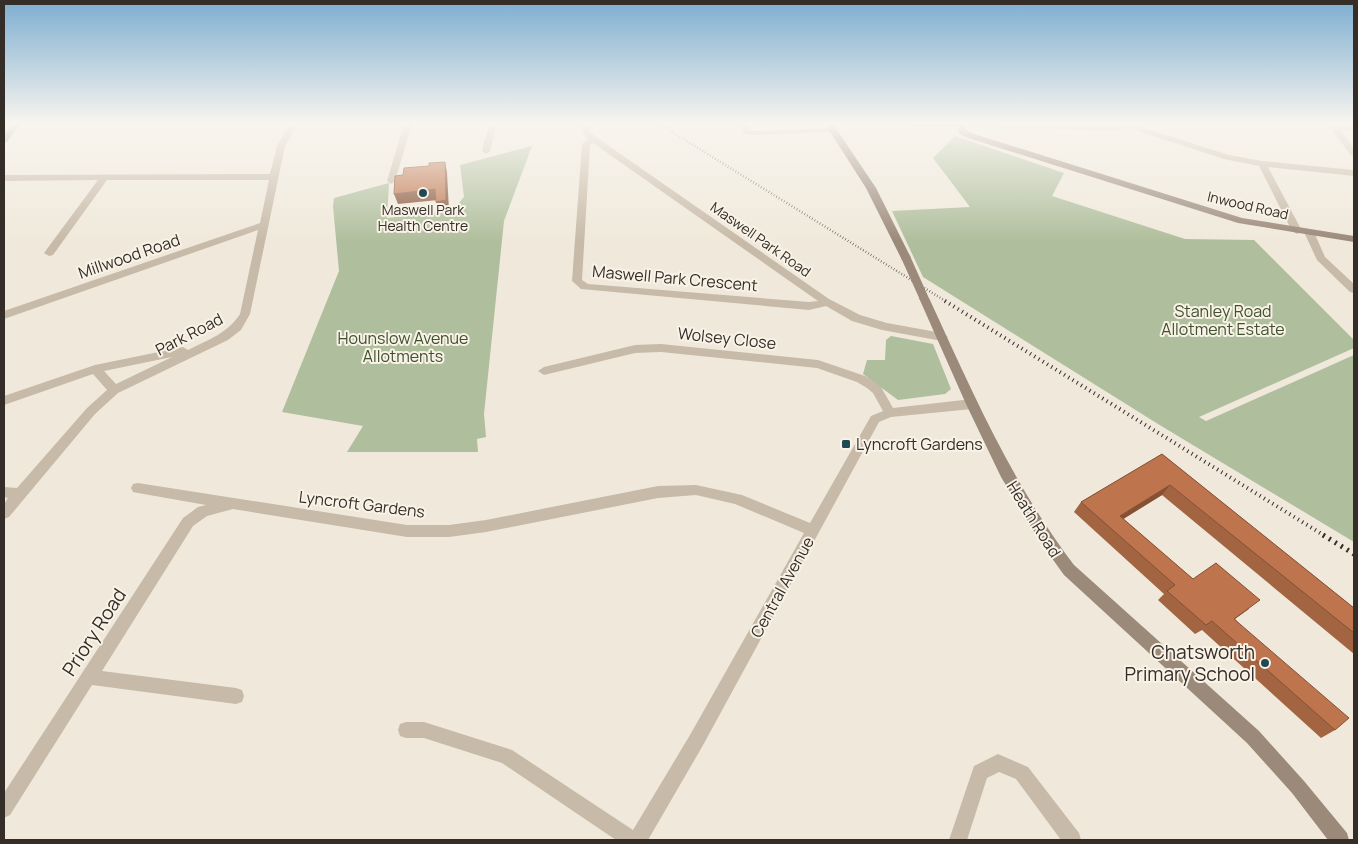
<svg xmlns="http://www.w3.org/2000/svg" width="1358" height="844" font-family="Manrope,sans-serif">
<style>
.green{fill:#afbe9c}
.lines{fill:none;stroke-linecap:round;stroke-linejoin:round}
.street{fill:#c7baa8;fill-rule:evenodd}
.secondary{fill:#9b897a;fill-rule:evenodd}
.rail-far2{stroke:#352d28;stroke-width:2.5;stroke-dasharray:0.5 2.5;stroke-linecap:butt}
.rail-far1{stroke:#352d28;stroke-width:4;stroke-dasharray:1 4;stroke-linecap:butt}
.rail{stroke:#352d28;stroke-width:5;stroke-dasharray:2 5;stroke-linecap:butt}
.secondary-bridge{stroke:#9b897a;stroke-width:9}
.wall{fill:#a36441}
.shaded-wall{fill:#855135}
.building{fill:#be744c;stroke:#855135}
.poi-dot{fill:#204a53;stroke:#f8f2e7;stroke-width:2}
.labels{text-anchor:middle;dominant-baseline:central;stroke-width:4;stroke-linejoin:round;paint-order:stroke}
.far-street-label{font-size:14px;fill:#352d28;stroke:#f8f2e7}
.far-poi-label{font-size:14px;fill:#352d28;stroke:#f8f2e7}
.street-label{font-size:16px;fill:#352d28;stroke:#f8f2e7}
.park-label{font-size:16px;fill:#40512d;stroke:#f8f2e7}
.poi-label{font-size:16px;fill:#352d28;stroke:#f8f2e7;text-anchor:start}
.near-street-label{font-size:19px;fill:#352d28;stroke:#f8f2e7}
.near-poi-label{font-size:19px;fill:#352d28;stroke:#f8f2e7;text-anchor:end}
</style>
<rect width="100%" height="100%" fill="#f0e9db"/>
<g class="green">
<polygon points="955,136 1064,173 1052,196 1185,239 1254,240 1354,340 1354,348 1199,417 1206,421 1354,355 1354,542 1158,424 923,277 892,211 970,207 933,158"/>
<polygon points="532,146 504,221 484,414 486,437 477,439 478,452 347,452 363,426 282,412 339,271 333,206 334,198 389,183 387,218 452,211 464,197 460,165"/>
<polygon points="891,336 933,344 951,389 945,394 898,400 863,374 867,360 885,360 886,340"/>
</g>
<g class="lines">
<g class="street">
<path d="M290 124H298L285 146 250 314 241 330 228 340 118 393 95 414 9 517 4 519V504L8 498 4 497V487L17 488 87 408 107 390 93 374 4 405V396L95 365 183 347 188 350C208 340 228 333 240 314L258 230 4 319V311L260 223 269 180H107L53 255 49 256 44 253 98 180 4 181V175L270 174 277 146ZM172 357 116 384 104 371Z"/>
<polygon points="404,124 412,124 395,181 391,184 387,181"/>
<polygon points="489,124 497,124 490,151 486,154 482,151"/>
<path d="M583 124H591L590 131 596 137 829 299 860 315 887 323 942 333 948 337 942 341 882 330 852 321 826 306 809 310 581 289 572 281 582 144 588 139 582 131ZM593 143 818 301 809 302 588 284 582 280 590 145Z"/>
<polygon points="740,124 748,124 750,130 755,131 833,128 837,130 833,132 755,135 744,134"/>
<polygon points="958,124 1116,127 1122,124 1132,124 1229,155 1262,161 1354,170 1354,176 1268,167 1302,231 1297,234 1292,231 1259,166 1224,159 1128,128 1116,131 962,126"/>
<polygon points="1327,124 1341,124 1354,128 1354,132 1339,128 1354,148 1354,156 1351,155"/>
<polygon points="1309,229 1314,232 1325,257 1354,284 1354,293 1350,292 1317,260 1304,232"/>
<polygon points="661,344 818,360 865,376 875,382 881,387 893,408 972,399 976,401 978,404 976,407 972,409 891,417 879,422 702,747 648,840 616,840 502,763 424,738 406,738 400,736 398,730 400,724 406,722 424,722 512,750 633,830 690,735 804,533 735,504 696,495 658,498 486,532 449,537 407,537 233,509 207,516 193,526 102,671 236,688 242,690 244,696 242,702 236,704 92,685 10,815 4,818 4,793 183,518 198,507 206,505 138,493 133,492 131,488 133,484 138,483 407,525 449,525 486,520 658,486 696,485 742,495 810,523 871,416 883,411 873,393 867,388 857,382 817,368 661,352 635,353 544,375 538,371 544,367 635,345"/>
<polygon points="998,754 1028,767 1079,833 1081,840 1061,840 1016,779 999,772 987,778 967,840 949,840 974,766"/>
</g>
<g class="secondary">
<polygon points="12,124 20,124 7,142 4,142 4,135"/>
<polygon points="825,124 833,124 876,188 911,258 910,260 902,260 866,188"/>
<polygon points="909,124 965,124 966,130 971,133 1242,218 1354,236 1354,242 1238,223 965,137 959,133 958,127 913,126"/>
<path d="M924 295 929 298C973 393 1011 482 1074 565L1259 731 1304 781 1347 833 1349 840H1328L1292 793 1247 743 1064 575 1041 543 1001 477 966 404 919 298Z"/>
</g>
<polyline class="rail-far2" points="659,124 947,302"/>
<polyline class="rail-far1" points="945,301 1325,536"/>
<polyline class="rail" points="1323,535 1354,554"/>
<polyline class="secondary-bridge" points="906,258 924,298"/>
</g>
<polygon class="wall" points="1162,454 1354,608 1354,654 1162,495 1123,519 1193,579 1249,609 1235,619 1335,730 1321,738 1202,630 1195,634 1158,600 1164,594 1074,512 1081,502"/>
<g class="shaded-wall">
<polygon points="445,162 447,172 449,211 439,212 436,202"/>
<polygon points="435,189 438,200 398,204 394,194"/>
<polygon points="1170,485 1162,495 1112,526 1120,516"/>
</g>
<g class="building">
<polygon points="445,162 446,200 436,202 435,189 394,194 395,176 403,175 404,168 429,166 429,163"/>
<polygon points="1162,454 1354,608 1354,633 1170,485 1120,516 1193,579 1216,563 1260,600 1234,619 1349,718 1335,730 1212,621 1206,625 1167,591 1175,585 1081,502"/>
</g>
<linearGradient id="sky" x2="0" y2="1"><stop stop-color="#7daed0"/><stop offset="0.51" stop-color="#f8f5ef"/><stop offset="1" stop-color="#f8f5ef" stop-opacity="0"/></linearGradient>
<rect width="1358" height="242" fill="url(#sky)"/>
<g class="poi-dot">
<circle cx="423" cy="193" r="5"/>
<rect x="841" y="439" width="10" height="10" rx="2.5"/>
<circle cx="1265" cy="663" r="5"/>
</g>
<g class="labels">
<g class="far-street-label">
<text transform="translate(1248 205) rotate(13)">Inwood Road</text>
<text transform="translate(761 239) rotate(35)">Maswell Park Road</text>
</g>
<g class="far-poi-label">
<text x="423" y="209">Maswell Park<tspan x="423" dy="16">Health Centre</tspan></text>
</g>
<g class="street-label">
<text transform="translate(129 256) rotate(-19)">Millwood Road</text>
<text transform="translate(675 278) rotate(5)">Maswell Park Crescent</text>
<text transform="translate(189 334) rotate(-27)">Park Road</text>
<text transform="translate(727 338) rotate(6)">Wolsey Close</text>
<text transform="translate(362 504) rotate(7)">Lyncroft Gardens</text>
<text transform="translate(1034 519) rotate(58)">Heath Road</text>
<text transform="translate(782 587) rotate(-61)">Central Avenue</text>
</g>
<g class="park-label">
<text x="1223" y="311">Stanley Road<tspan x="1223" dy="18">Allotment Estate</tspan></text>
<text x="403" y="338">Hounslow Avenue<tspan x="403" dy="18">Allotments</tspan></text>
</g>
<g class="poi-label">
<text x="856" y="444">Lyncroft Gardens</text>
</g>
<g class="near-street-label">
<text transform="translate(94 632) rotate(-57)">Priory Road</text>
</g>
<g class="near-poi-label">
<text x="1255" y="652">Chatsworth<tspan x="1255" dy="22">Primary School</tspan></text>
</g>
</g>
<rect width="1358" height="844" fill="none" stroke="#352d28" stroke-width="10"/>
</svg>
